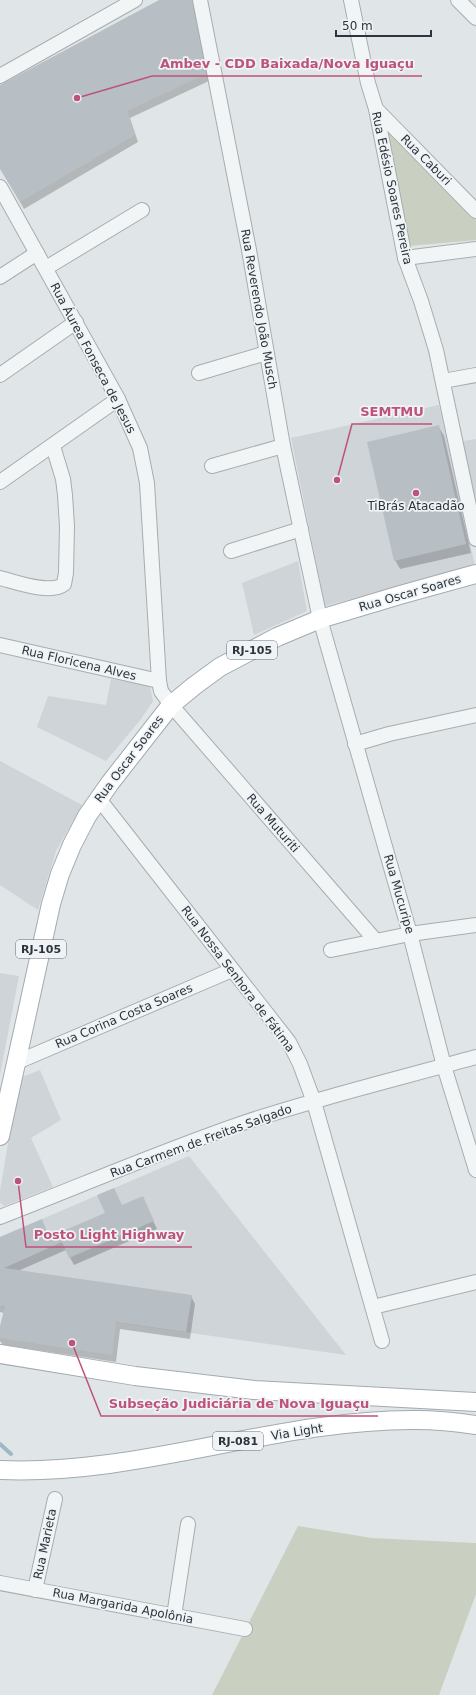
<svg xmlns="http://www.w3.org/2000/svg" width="476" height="1695" font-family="'DejaVu Sans',sans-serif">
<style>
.built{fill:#cfd4d9}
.green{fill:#c9d0c2}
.shadow{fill:#0003}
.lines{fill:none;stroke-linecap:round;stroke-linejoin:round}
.stream{stroke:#9fb8c3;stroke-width:4}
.building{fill:#b8bfc4}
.minor-casing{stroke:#a6adb1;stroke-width:16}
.major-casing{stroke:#a1abb2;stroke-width:20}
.minor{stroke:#f2f5f6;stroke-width:14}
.major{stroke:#fff;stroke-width:18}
.poi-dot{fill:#be537a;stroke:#f0f3f5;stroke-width:1.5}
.labels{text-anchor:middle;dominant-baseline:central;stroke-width:3.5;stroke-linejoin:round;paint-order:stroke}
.shield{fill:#f0f3f5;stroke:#666e74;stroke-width:1}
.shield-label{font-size:11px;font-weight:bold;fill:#2b353d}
.street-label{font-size:12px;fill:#2b353d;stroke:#f0f3f5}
.poi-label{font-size:12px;fill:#2b353d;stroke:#f0f3f5}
.leader{fill:none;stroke:#be537a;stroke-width:1.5}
.callout-dot{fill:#be537a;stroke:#f0f3f5;stroke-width:1.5}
.callout-label{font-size:13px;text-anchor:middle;font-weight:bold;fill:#be537a;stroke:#f0f3f5;stroke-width:3.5;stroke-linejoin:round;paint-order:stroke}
</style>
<rect width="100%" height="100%" fill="#e0e5e7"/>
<g class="built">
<polygon points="439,405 475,566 325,606 291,438"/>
<polygon points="476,439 476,505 463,441"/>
<polygon points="298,561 307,611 254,635 242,583"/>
<polygon points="111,679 150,686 153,701 141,719 106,761 37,727 48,696 106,705"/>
<polygon points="0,761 82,805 56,851 38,910 0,885"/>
<polygon points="0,973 19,976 0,1075"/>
<polygon points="40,1070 61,1120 31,1138 53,1187 4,1206 0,1202 0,1191 19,1078"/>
<polygon points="189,1156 346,1355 0,1306 0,1237"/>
</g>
<g class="green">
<polygon points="382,125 476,220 476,240 410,246 406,234"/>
<polygon points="298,1526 372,1538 476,1543 476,1594 439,1695 212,1695"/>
</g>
<g class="shadow">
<polygon points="161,0 191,0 195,7 209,81 130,118 138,142 24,209 0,167 0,86"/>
<polygon points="438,426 444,436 471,553 400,569 395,560"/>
<polygon points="114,1189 122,1206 142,1197 157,1229 74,1265 66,1250 18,1271 191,1296 195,1304 190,1339 120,1329 116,1362 3,1345 0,1341 0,1331 4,1313 0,1312 0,1238 41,1220 50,1238 106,1213"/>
</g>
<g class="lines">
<polyline class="stream" points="0,1444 11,1454"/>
</g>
<g class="building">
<polygon points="159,0 192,0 206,74 127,111 135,135 20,202 0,169 0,85"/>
<polygon points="439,425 466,544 394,561 367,442"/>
<polygon points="114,1188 122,1205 143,1196 154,1221 69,1258 62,1242 4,1268 192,1295 186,1332 116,1322 112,1355 0,1338 0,1326 5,1306 0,1306 0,1237 42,1219 49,1237 105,1213 97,1195"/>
</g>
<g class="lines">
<defs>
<g id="minor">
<polyline points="200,0 249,250 283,446 320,619 410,934 444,1066 476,1170"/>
<polyline points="351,0 368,83 376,109 405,258 421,301 436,350 476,539"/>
<polyline points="458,0 476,18"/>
<polyline points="0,76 135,0"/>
<polyline points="376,109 476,211"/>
<polyline points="0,187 118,399 140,448 147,483 159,681 161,691 171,705 376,941"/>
<polyline points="405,258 476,249"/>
<polyline points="46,268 142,210"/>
<polyline points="0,277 37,253"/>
<polyline points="199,373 266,353"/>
<polyline points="0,375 76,322"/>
<polyline points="443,381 476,375"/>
<polyline points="212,466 283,446"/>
<polyline points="0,482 118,399"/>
<polyline points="231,551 301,529"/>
<path d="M0 578C16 582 51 595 64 584L66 573 67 526 65 495 63 479 53 446"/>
<polyline points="0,645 159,681"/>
<polyline points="355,744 389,734 476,715"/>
<polyline points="99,799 289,1042 300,1064 314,1102 382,1341"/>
<polyline points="331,950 410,934 476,925"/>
<polyline points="15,1063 232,970"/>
<path d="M0 1217C80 1186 159 1152 240 1124 317 1098 397 1079 476 1057"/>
<polyline points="373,1307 476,1282"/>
<polyline points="0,1583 245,1629"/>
<polyline points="35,1590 55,1499"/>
<polyline points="174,1616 188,1524"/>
</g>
<g id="major">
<polyline points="0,1136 51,904 60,874 72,845 87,816 110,783 171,705 194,686 220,667 277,637 320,619 400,595 476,574"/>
<polyline points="0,1354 135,1376 254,1390 476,1402"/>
<path d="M0 1470C141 1476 275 1419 416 1420 436 1420 456 1422 476 1425"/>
</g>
</defs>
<use href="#minor" class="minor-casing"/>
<use href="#major" class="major-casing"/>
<use href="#minor" class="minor"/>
<use href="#major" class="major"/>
</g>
<circle class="poi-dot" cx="416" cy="493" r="4"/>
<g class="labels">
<g class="shield">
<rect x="227" y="641" width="50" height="18" rx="3"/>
<rect x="16" y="940" width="50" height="18" rx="3"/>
<rect x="213" y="1432" width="50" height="18" rx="3"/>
</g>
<g class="shield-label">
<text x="252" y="650">RJ-105</text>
<text x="41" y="949">RJ-105</text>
<text x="238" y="1441">RJ-081</text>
</g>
<g class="street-label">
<text transform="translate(426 160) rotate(45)">Rua Caburi</text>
<text transform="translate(392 188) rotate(78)">Rua Edésio Soares Pereira</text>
<text transform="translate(259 309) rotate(80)">Rua Reverendo João Musch</text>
<text transform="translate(93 358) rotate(62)">Rua Áurea Fonseca de Jesus</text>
<text transform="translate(410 593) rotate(-16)">Rua Oscar Soares</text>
<text transform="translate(79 663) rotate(13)">Rua Floricena Alves</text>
<text transform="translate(129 759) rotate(-53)">Rua Oscar Soares</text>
<text transform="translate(273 823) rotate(49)">Rua Muturiti</text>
<text transform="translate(399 894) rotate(74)">Rua Mucuripe</text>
<text transform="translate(238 979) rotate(53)">Rua Nossa Senhora de Fátima</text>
<text transform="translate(124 1016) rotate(-23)">Rua Corina Costa Soares</text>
<text transform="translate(201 1141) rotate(-20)">Rua Carmem de Freitas Salgado</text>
<text transform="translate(297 1432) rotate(-9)">Via Light</text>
<text transform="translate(45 1544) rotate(-78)">Rua Marieta</text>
<text transform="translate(123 1606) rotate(11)">Rua Margarida Apolônia</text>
</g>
<g class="poi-label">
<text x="416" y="506">TiBrás Atacadão</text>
</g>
</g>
<path class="leader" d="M77 98L152 76H422M337 480L352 424H432M18 1181L26 1247H192M72 1343L101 1416H378"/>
<g class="callout-dot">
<circle cx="77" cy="98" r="4"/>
<circle cx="337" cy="480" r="4"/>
<circle cx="18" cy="1181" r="4"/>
<circle cx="72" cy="1343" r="4"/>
</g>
<g class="callout-label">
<text x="287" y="68">Ambev - CDD Baixada/Nova Iguaçu</text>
<text x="392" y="416">SEMTMU</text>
<text x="109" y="1239">Posto Light Highway</text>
<text x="239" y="1408">Subseção Judiciária de Nova Iguaçu</text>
</g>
<path d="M336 30v6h95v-6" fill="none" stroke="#2b353d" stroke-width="2"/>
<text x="342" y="30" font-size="12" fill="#2b353d" stroke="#f0f3f5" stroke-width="3" paint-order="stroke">50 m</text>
</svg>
